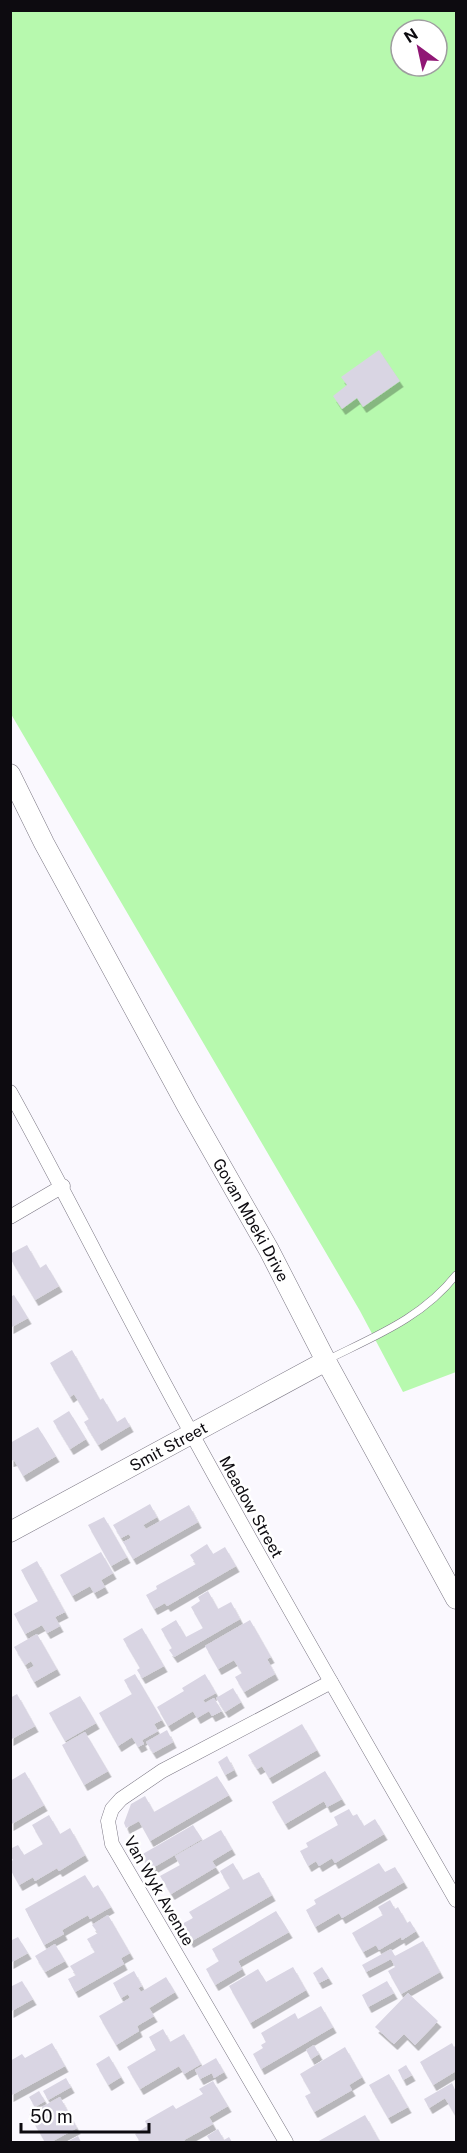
<svg xmlns="http://www.w3.org/2000/svg" width="467" height="2153" font-family="'Public Sans',sans-serif">
<style>
.grass{fill:#b7f9ae;fill-rule:evenodd}
.building{fill:#d9d5e3;filter:url(#shadow)}
.lines{fill:none;stroke-linecap:round;stroke-linejoin:round}
.lane-casing{stroke:#7a7683;stroke-width:8}
.street-casing{stroke:#7a7683;stroke-width:15}
.secondary-casing{stroke:#7a7683;stroke-width:21}
.lane{stroke:#fff;stroke-width:7}
.street{stroke:#fff;stroke-width:14}
.secondary{stroke:#fff;stroke-width:20}
.labels{text-anchor:middle;dominant-baseline:central;stroke-width:5;stroke-linejoin:round;paint-order:stroke}
.street-label{font-size:16px;fill:#0d0b10;stroke:#fff}
</style>
<defs>
<filter id="shadow"><feDropShadow dx="3.5" dy="6" stdDeviation="0" flood-color="#0004"/></filter>
</defs>
<rect width="100%" height="100%" fill="#faf8fe"/>
<path class="grass" d="M10 11H456V1372L403 1392 360 1311 11 714ZM401 30H437V66H401Z"/>
<g class="building">
<polygon points="379,350 400,381 363,407 357,398 342,409 333,396 347,385 341,377"/>
<polygon points="27,1245 40,1268 46,1264 59,1286 35,1300 10,1258 10,1254"/>
<polygon points="14,1295 28,1318 10,1328 10,1297"/>
<polygon points="72,1350 100,1400 103,1398 117,1422 125,1417 130,1426 98,1445 84,1422 89,1419 74,1394 70,1397 50,1363"/>
<polygon points="69,1411 86,1439 70,1449 53,1421"/>
<polygon points="38,1427 56,1456 23,1476 14,1460 10,1461 10,1443"/>
<polygon points="150,1504 157,1517 143,1525 146,1529 189,1505 198,1522 133,1559 123,1542 131,1538 129,1534 121,1538 113,1525"/>
<polygon points="104,1517 127,1557 111,1566 88,1525"/>
<polygon points="207,1544 213,1554 225,1547 236,1566 167,1606 165,1603 154,1609 146,1595 157,1589 156,1586 196,1564 190,1555"/>
<polygon points="101,1552 113,1573 101,1580 105,1587 94,1593 90,1586 72,1596 60,1575"/>
<polygon points="37,1561 65,1612 55,1617 60,1626 47,1633 42,1625 25,1634 14,1614 38,1601 21,1570"/>
<polygon points="208,1591 218,1609 231,1602 240,1619 174,1657 169,1650 172,1648 161,1629 176,1620 186,1637 203,1628 191,1607 200,1601 198,1597"/>
<polygon points="250,1620 271,1657 267,1659 275,1674 244,1692 235,1677 242,1673 234,1660 218,1669 205,1646"/>
<polygon points="142,1628 164,1666 142,1678 137,1670 140,1668 123,1639"/>
<polygon points="37,1634 57,1669 34,1682 27,1670 34,1666 31,1661 25,1665 14,1647"/>
<polygon points="135,1674 162,1720 154,1724 158,1731 142,1740 144,1744 138,1747 132,1737 118,1746 99,1713 132,1694 124,1680"/>
<polygon points="205,1674 216,1693 203,1700 205,1703 214,1698 222,1711 212,1716 209,1711 197,1718 193,1711 168,1726 157,1707 184,1691 182,1688"/>
<polygon points="233,1688 241,1702 225,1712 216,1698"/>
<polygon points="17,1694 35,1726 10,1740 10,1698"/>
<polygon points="80,1696 96,1723 65,1741 49,1713"/>
<polygon points="302,1724 317,1750 269,1778 262,1766 257,1769 248,1755"/>
<polygon points="167,1730 173,1742 153,1753 146,1742"/>
<polygon points="85,1732 108,1771 84,1785 62,1745"/>
<polygon points="227,1756 234,1770 225,1775 218,1762"/>
<polygon points="325,1771 342,1799 327,1807 324,1801 285,1824 272,1802"/>
<polygon points="25,1772 44,1805 10,1825 10,1781"/>
<polygon points="217,1776 229,1795 150,1841 139,1821 126,1828 124,1823 131,1804 145,1796 154,1812"/>
<polygon points="349,1809 353,1816 357,1814 364,1826 375,1819 384,1834 335,1863 332,1858 319,1866 316,1861 308,1866 300,1851 308,1847 306,1843 338,1825 334,1817"/>
<polygon points="49,1815 60,1834 70,1828 85,1855 59,1871 57,1868 35,1881 33,1877 19,1885 10,1869 10,1862 13,1860 10,1855 10,1849 18,1845 24,1855 43,1844 32,1825"/>
<polygon points="193,1825 202,1839 149,1870 141,1855"/>
<polygon points="221,1830 232,1849 212,1861 216,1867 171,1894 160,1876 180,1865 175,1856"/>
<polygon points="233,1863 243,1880 259,1872 272,1895 190,1942 180,1925 193,1918 189,1912 230,1888 220,1871"/>
<polygon points="379,1863 385,1872 395,1867 404,1882 342,1918 339,1913 315,1927 306,1910 316,1904 314,1900"/>
<polygon points="85,1875 93,1888 98,1885 111,1907 90,1919 88,1915 62,1930 64,1934 44,1945 25,1909"/>
<polygon points="390,1900 395,1909 398,1907 407,1923 410,1921 416,1931 402,1940 401,1937 379,1950 376,1945 363,1952 352,1933 383,1915 378,1907"/>
<polygon points="276,1911 289,1932 238,1961 242,1969 215,1985 206,1969 219,1961 212,1949"/>
<polygon points="108,1915 130,1953 121,1958 124,1964 75,1992 68,1979 76,1975 70,1966 95,1952 87,1939 98,1933 92,1925"/>
<polygon points="18,1937 28,1953 10,1963 10,1941"/>
<polygon points="423,1941 440,1972 401,1994 388,1971 395,1967 391,1959 366,1972 362,1965 391,1949 395,1956"/>
<polygon points="55,1944 65,1961 45,1972 35,1956"/>
<polygon points="293,1967 306,1990 250,2023 229,1986 258,1969 266,1982"/>
<polygon points="322,1967 329,1978 319,1983 313,1973"/>
<polygon points="134,1971 142,1986 138,1988 141,1992 166,1977 175,1992 149,2008 154,2016 137,2026 139,2031 116,2045 99,2016 130,1998 128,1994 121,1998 113,1983"/>
<polygon points="22,1981 33,1999 10,2012 10,1987"/>
<polygon points="387,1981 394,1993 368,2007 362,1995"/>
<polygon points="408,1993 438,2021 415,2045 404,2034 394,2044 375,2027"/>
<polygon points="321,2006 333,2027 261,2069 253,2054 263,2048 261,2045 266,2042 261,2033 295,2013 298,2019"/>
<polygon points="163,2029 170,2042 184,2034 201,2064 184,2074 179,2066 140,2089 127,2067 156,2050 149,2037"/>
<polygon points="52,2043 65,2066 10,2096 10,2061 22,2054 25,2058"/>
<polygon points="452,2043 454,2047 456,2045 456,2071 433,2085 420,2062"/>
<polygon points="314,2045 319,2054 311,2059 306,2050"/>
<polygon points="345,2047 362,2077 349,2085 352,2090 314,2112 305,2096 311,2093 300,2074"/>
<polygon points="109,2056 121,2077 108,2085 96,2064"/>
<polygon points="216,2058 224,2072 214,2078 212,2073 200,2079 195,2070"/>
<polygon points="406,2065 412,2075 403,2080 398,2070"/>
<polygon points="389,2074 408,2107 388,2118 369,2085"/>
<polygon points="66,2078 71,2087 48,2100 43,2091"/>
<polygon points="213,2081 228,2106 209,2117 213,2124 184,2140 185,2142 140,2142 135,2134 147,2126 145,2121 173,2105 176,2109 203,2094 199,2089"/>
<polygon points="452,2083 456,2092 456,2117 445,2098 429,2108 424,2099"/>
<polygon points="39,2091 45,2101 35,2107 29,2097"/>
<polygon points="60,2097 77,2128 51,2142 45,2142 29,2114"/>
<polygon points="365,2115 379,2140 374,2142 317,2142"/>
<polygon points="218,2129 224,2140 229,2137 232,2142 211,2142 207,2136"/>
<polygon points="78,2136 81,2142 67,2142"/>
</g>
<g class="lines">
<defs>
<path id="lane" d="M327 1360C375 1336 422 1318 456 1275"/>
<g id="street">
<path d="M10 1092C73 1206 130 1323 193 1436 278 1592 368 1746 456 1900"/>
<polyline points="10,1217 63,1186"/>
<polyline points="286,2142 112,1844 108,1821 112,1809 121,1799 162,1771 331,1682"/>
</g>
<g id="secondary">
<path id="s1" d="M10 774 44 843 187 1106 269 1250 326 1361 456 1599"/>
<path id="s2" d="M10 1532 326 1361"/>
</g>
</defs>
<use href="#lane" class="lane-casing"/>
<use href="#street" class="street-casing"/>
<use href="#secondary" class="secondary-casing"/>
<use href="#lane" class="lane"/>
<use href="#street" class="street"/>
<use href="#secondary" class="secondary"/>
</g>
<g class="labels">
<g class="street-label">
<text stroke="none"><textPath href="#s1" startOffset="507">Govan Mbeki Drive</textPath></text>
<text stroke="none"><textPath href="#s2" startOffset="180">Smit Street</textPath></text>
<text transform="translate(251 1507) rotate(61)">Meadow Street</text>
<text transform="translate(159 1891) rotate(60)">Van Wyk Avenue</text>
</g>
</g>
<rect width="467" height="2153" fill="none" stroke="#0d0b10" stroke-width="24"/>
<g transform="translate(419 48) rotate(327)"><circle r="28" fill="#ffffff" stroke="#9e9d9f" stroke-width="1.5"/>
<path d="M0-4.5L10 22L0 15L-10 22Z" fill="#901775"/>
<text y="-9" font-size="16" font-weight="bold" text-anchor="middle" fill="#0d0b10">N</text>
</g>
<path d="M21 2123v9h128v-9" fill="none" stroke="#0d0b10" stroke-width="3"/>
<text x="30" y="2123" font-size="18" fill="#0d0b10" stroke="#ffffff" stroke-width="4.5" paint-order="stroke">50 m</text>
</svg>
